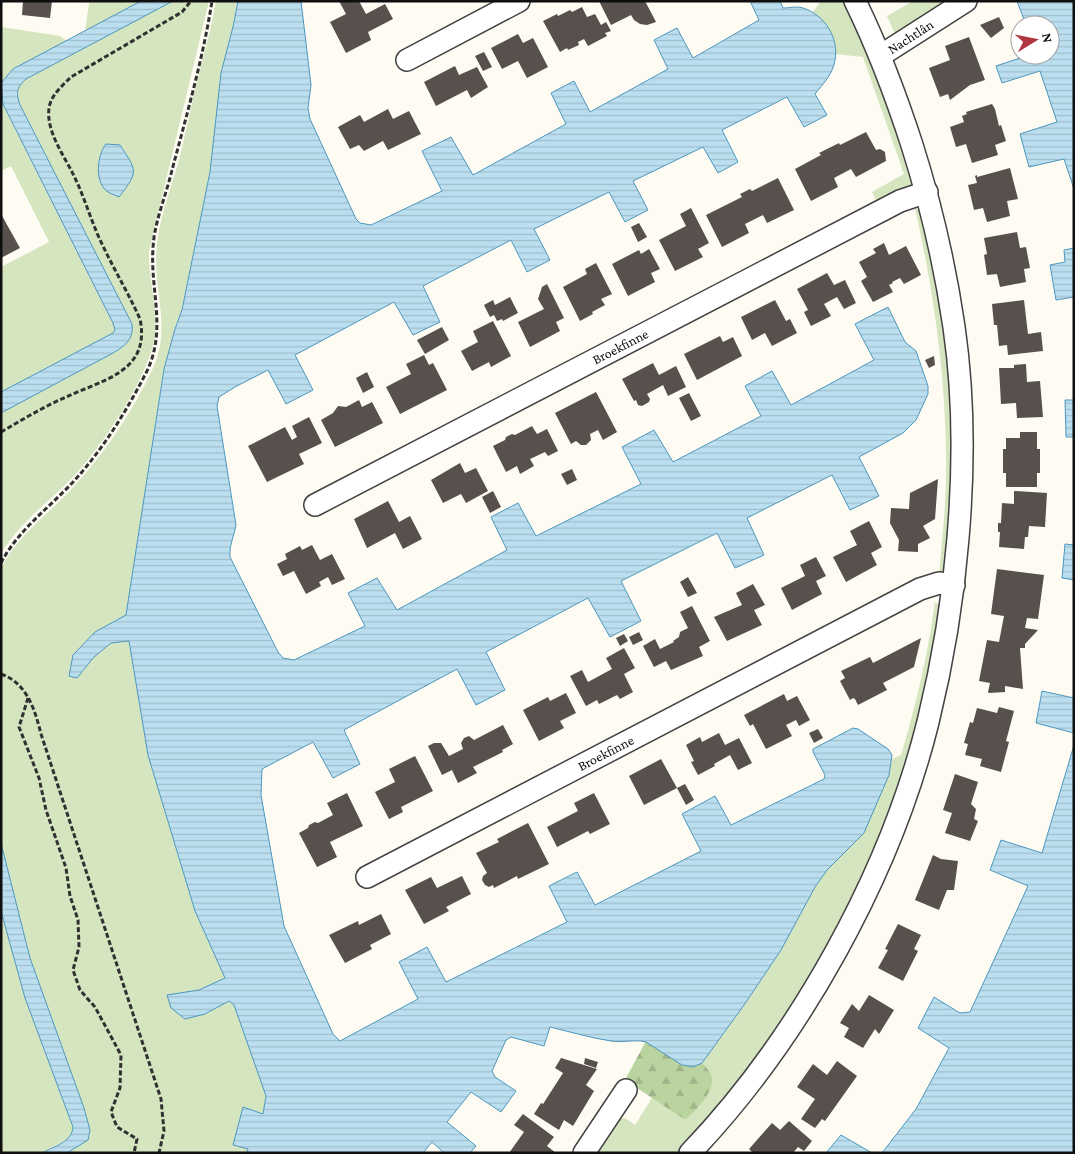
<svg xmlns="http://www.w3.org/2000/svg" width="1075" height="1154" font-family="'Crimson Pro',serif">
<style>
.grass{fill:#d5e5bf}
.forest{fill:url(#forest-firs)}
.water{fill:url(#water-rules);stroke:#4b97bf}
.building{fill:#57504d}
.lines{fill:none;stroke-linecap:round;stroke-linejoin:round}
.street-casing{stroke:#424242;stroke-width:24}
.path{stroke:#313131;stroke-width:3;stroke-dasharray:5 2.5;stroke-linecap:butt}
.street{stroke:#fff;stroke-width:21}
.labels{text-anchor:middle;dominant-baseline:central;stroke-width:5;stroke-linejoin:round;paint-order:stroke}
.street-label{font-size:14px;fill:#0f0f0f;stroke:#fff}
</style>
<defs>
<pattern id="forest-firs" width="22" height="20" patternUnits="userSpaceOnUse" patternTransform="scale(1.25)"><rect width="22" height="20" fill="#bad4a0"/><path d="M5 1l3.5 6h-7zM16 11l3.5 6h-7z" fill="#9fb589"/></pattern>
<pattern id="water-rules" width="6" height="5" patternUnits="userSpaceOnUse" patternTransform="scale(1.25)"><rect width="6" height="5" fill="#bcdff0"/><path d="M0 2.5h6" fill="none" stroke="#a0becd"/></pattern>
</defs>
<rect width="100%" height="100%" fill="#fefbf3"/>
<g class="grass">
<polygon points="80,1 141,1 85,31 89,3"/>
<path d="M173 1H209L149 251C148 281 160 312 154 342 145 381 101 448 74 476 49 502 19 523 1 554V413L113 353 132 324 20 105C16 93 16 88 26 79Z"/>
<path d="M216 1H238L233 27 221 74 210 172 182 310 175 329 164 369 126 615 95 632 73 655 69 676 82 673 94 657 111 643 129 641 148 755 195 911 225 978 199 990 167 995 205 1014 229 1001 235 1005 266 1096 263 1114 243 1107 248 1150 247 1153H67L77 1147 90 1136 84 1108 30 958 1 843V568C19 533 51 513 76 484 107 450 134 409 153 368 170 332 156 296 156 259 156 226 170 192 179 160 185 136 190 111 196 86 203 58 211 30 216 1Z"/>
<polygon points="821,1 845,1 867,46 914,181 909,190 879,206 872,192 904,174 863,57 835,54 835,45 812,13"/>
<polygon points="913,1 954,1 896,36 887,16"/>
<polygon points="1,27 60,36 67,41 13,69 1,83"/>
<polygon points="1,101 113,323 115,330 113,333 1,392 1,267 49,242 11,166 1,171"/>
<path d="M915 208 921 211 931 243 951 375 955 453 945 570 939 574C943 533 947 493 946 452 945 369 933 289 915 208Z"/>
<path d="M935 602 941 606 932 669 895 801 852 903 804 992 750 1071 680 1153H597L618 1119 625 1118 635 1125 652 1098 682 1118 711 1075 702 1063 744 1005 781 950 815 887 827 870 864 833 889 775 892 759 901 755C916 705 928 654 935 602Z"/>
<polygon points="1,911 25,998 73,1127 73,1133 70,1138 42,1153 1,1153"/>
</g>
<path class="forest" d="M646 1041 682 1065 693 1067 702 1063C705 1066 710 1071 711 1075 717 1089 696 1111 686 1119L682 1118 625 1080Z"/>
<g class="water">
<path d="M141 1H173L26 79C16 88 16 93 20 105L132 324C134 339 125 346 113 353L1 413V392L113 333 115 330 113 323 3 104 1 83 13 69Z"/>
<path d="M238 1H301L311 85 308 108 310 119 356 219 360 223 371 225 442 191 422 151 451 137 473 175 566 124 551 93 574 81 590 112 668 69 654 40 677 28 693 58 759 20 750 1H780L783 8C789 8 798 6 803 8 825 15 839 38 835 60 833 74 823 84 815 94L827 115 804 127 787 97 722 130 738 162 718 173 703 147 633 181 648 210 625 222 609 192 534 229 550 260 527 272 511 240 423 286 440 322 413 335 394 302 295 355 313 390 286 404 268 370 235 387 219 397 217 406 236 525C234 536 229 546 230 557L278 652 283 658 294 660 365 626 348 593 377 578 397 610 507 550 491 517 518 503 536 536 641 484 622 447 654 430 673 462 761 416 745 386 772 371 791 405 874 360 855 324 888 307 905 342 916 351 928 386V394L916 420 903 433 859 457 879 496 850 510 832 475 747 518 764 555 735 568 717 533 621 581 641 621 610 637 588 598 486 652 505 690 476 705 457 669 344 730 360 764 333 778 313 742 262 769 261 795 284 926 333 1034 340 1041 418 999 399 962 427 947 446 982 567 922 549 886 577 872 595 905 701 851 682 814 715 796 731 825 824 779 825 775 813 752V749L853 728 858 729 888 749 892 755 889 775 864 833 827 870 815 887 781 950 744 1005 702 1063 693 1067 682 1065 646 1042C635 1039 623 1043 611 1041 591 1038 571 1032 550 1027L544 1046 511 1037 506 1040 492 1071 495 1077 516 1091 501 1112 471 1092 447 1122 476 1146 470 1153H444L432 1142 423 1153H247L248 1149 233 1145 243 1107 263 1114 266 1096 234 1005 229 1001 205 1014 185 1019 171 1008 167 995 199 990 225 978 195 911 148 755 129 641 111 643 94 657 77 678 69 676 73 655 95 632 126 615 164 369 175 329 182 310 210 172 221 73 233 27Z"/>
<polygon points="1017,1 1074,1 1074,189 1064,159 1029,167 1020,134 1057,122 1040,71 1002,83 996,66 1029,55 1050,55 1050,25 1026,25"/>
<path d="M106 144 120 145C137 171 139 171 119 197 115 195 111 194 108 192 94 183 97 155 106 144Z"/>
<polygon points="1074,248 1074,297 1056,300 1050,265 1065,262 1064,250"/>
<polygon points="1065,400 1074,400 1074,437 1066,437"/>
<polygon points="1065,544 1074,545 1074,580 1062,578"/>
<polygon points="1042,691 1074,698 1074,733 1036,723"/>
<polygon points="1074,745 1074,1153 882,1153 916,1109 949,1048 918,1028 934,997 960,1013 970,1012 1028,886 990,870 1001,840 1042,853"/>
<path d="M1 843 30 958 84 1108 90 1130 88 1140 67 1153H42C55 1146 72 1142 73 1127L25 998 1 911Z"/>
<polygon points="841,1135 872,1153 826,1153"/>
</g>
<g class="building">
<polygon points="23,1 52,1 50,18 22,15"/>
<polygon points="339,1 359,1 366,14 385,4 393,19 368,32 371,40 346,53 330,22 346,14"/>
<polygon points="599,1 645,1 656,22 647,25 640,24 634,20 631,15 611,25"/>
<polygon points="582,7 587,17 595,14 601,25 606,22 611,31 605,33 607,36 588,46 584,39 578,42 579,45 568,50 567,48 560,52 543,21 557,14 558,16 570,10 572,12"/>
<polygon points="999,17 1004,28 991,38 980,25"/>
<polygon points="518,34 523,43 533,38 548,67 527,78 518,61 502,69 491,48"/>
<polygon points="969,37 985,80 970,85 950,100 948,94 940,97 929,68 950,60 945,46"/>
<polygon points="484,52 492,67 483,71 475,56"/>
<polygon points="455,66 459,75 477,67 488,87 471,98 467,90 436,106 424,82"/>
<polygon points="992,104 995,109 999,126 1001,125 1006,141 995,145 998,155 972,163 966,144 956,147 950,127 964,122 962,116 967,114 966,112"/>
<polygon points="388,109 393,119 409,111 421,134 388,150 383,141 364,151 359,145 350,149 338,127 360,115 364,122"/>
<polygon points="866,132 876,150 880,149 885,152 886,161 856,177 851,169 834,178 838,187 811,201 795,169 821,155 819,153 839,143 840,145"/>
<polygon points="1010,168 1018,199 1007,201 1010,216 987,222 983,208 974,210 968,185 977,183 975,176 977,175 977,177"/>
<polygon points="778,178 794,210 767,223 763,215 745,224 749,233 722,247 706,215 742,197 740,194 750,189 752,191"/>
<polygon points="691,208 709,243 698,249 703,257 675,271 659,240 686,226 680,214"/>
<polygon points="1,214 20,248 1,258"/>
<polygon points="639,223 647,237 638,242 631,227"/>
<polygon points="1017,232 1020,248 1026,247 1030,268 1024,269 1026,282 1000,287 997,274 987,275 984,255 987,254 984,238"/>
<polygon points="884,243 889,255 906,246 921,275 904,284 900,278 892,282 893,283 889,285 893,292 873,302 861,281 867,277 859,262 876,253 873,249"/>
<polygon points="649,249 660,269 651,273 655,282 628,296 612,264 639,250 641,254"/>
<polygon points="596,263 612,294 601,299 605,305 592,312 593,314 580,321 563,287 587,274 585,269"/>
<polygon points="827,273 834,285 845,280 856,303 844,309 837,297 824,304 831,316 811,326 804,312 808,310 797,289"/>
<polygon points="547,284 564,318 556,322 560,331 530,347 518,322 544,309 538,299 542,287"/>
<polygon points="510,297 518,313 503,321 502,319 497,321 494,315 490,317 484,305 493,300 495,305"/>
<polygon points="775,300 786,321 790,319 797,333 772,346 765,333 752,340 741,317"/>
<polygon points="1024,300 1028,334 1041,332 1043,351 1008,355 1007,345 999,346 997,325 994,325 992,304"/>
<polygon points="493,321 511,356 491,367 489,362 472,371 461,351 478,342 473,331"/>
<polygon points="442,327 449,340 425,354 417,340"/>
<polygon points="720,336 723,342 733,337 742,356 697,380 684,354"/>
<polygon points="424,355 429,365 433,363 447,390 400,414 386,387 411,374 406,364"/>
<polygon points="934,356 935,365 929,368 925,360"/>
<polygon points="653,363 659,375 676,366 686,387 668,396 663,385 647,394 650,399 649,402 642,406 638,405 636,400 634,401 622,379"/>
<polygon points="1026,364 1027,382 1040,381 1043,417 1017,418 1016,403 1001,404 999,368 1014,368 1014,365"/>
<polygon points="367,372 374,387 363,393 356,378"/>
<polygon points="596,392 617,432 603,440 598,430 590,434 591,440 586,445 581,445 576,441 571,444 555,413"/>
<polygon points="689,393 701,416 691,421 679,398"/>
<polygon points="359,400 362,407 372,402 383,423 335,447 321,420 333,413 338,406 346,407"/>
<polygon points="309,417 322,443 299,454 304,464 267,482 248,446 285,427 292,440 297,437 292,426"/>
<polygon points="532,426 537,434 547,429 558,451 548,456 545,452 530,459 534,466 520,474 517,466 506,472 493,446 505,440 506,437 512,434 515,435"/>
<polygon points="1020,432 1037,432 1037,449 1040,449 1040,473 1037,473 1037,487 1006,487 1006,473 1003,473 1003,449 1006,449 1006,438 1020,438"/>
<polygon points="460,463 465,473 476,468 488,491 466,503 461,494 443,503 431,480"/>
<polygon points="572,469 577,480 567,485 561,474"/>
<polygon points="938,479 935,519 923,526 930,538 918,544 918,552 898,551 899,540 890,523 891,508 909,509 910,493"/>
<polygon points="493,491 501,507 490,513 482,497"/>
<polygon points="1014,491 1047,493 1045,527 1029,526 1028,537 1025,537 1024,549 999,547 1000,532 998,532 998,523 1001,523 1002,503 1014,504"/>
<polygon points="388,501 399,522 410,516 422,539 403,549 395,533 367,548 354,519"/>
<polygon points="869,521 882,547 871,553 877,565 846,582 833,557 857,545 850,531"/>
<polygon points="312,545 320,560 332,554 345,579 332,585 328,577 319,582 321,586 306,594 294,571 283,576 277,564 287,559 285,554 300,546 302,550"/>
<polygon points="816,557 826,576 816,581 822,594 792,610 781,588 805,576 800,565"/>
<polygon points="997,569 1044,575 1038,619 1027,618 1025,628 1038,630 1025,644 1025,648 1020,648 1023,689 1005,686 1005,692 989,693 988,692 990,683 979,681 987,640 999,642 1004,616 991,614"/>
<polygon points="688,577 697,593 688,597 680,582"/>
<polygon points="753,584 765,605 754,610 762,625 727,641 714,617 742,605 736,593"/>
<polygon points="692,606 710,641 699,647 703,656 671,670 666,661 654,667 643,646 655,639 660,649 674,642 673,641 679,637 680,632 688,628 680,612"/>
<polygon points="639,632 643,640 633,645 629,637"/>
<polygon points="624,634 628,641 620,646 616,638"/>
<polygon points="921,638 914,667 883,683 887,690 858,705 855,699 853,698 850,700 840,681 845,678 841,671 870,657 873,663"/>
<polygon points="624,648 635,668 624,674 633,692 620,699 617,695 599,704 597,700 586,706 570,676 582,670 588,682 612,669 606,658"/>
<polygon points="566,693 576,713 560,721 564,728 539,741 523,710 548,697 550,701"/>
<polygon points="784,694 787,701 797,696 810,720 799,726 796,720 786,725 792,736 766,749 753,724 750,726 744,715"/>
<polygon points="999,707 1014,711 1006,741 1009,742 1001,772 980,766 982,759 965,755 968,744 964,743 970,722 973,723 977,708 997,713"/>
<polygon points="503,725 513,744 502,750 503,752 473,767 477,773 458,783 452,770 442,775 428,746 434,743 441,743 449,756 463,749 461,743 464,738 469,736 474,740"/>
<polygon points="818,729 823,738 814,743 809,733"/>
<polygon points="719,733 725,745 739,738 752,763 738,770 730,755 714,764 715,766 698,775 691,762 694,761 686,745 700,737 702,742"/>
<polygon points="415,756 433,791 401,807 403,812 389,819 375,792 395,782 389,769"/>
<polygon points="661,759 677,788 644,805 629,776"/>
<polygon points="955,774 978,782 971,804 976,809 974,819 978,821 970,841 945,833 952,813 943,810"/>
<polygon points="685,784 694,800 686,805 677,788"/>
<polygon points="347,793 363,826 330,842 337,857 317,867 299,833 308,828 309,825 315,822 318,823 333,815 327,803"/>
<polygon points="594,793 610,824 590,834 588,831 557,847 547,827 578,811 574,803"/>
<polygon points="528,823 549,864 518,879 517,876 494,888 493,885 489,887 485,885 482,880 483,876 487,873 476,853 499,842 497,839"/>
<polygon points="933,855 941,859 958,861 954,890 947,890 939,910 915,900"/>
<polygon points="462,876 471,894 446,907 449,911 424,924 405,890 431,877 437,888"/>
<polygon points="381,914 391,934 370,945 372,949 345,963 329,935 358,921 359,925"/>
<polygon points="898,924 921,935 914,949 918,951 903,981 878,968 888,950 885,949"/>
<polygon points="869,995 894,1010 879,1034 875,1029 863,1048 844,1037 849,1028 840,1023 852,1004 859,1011"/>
<polygon points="561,1058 597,1069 586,1085 594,1091 573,1126 564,1120 559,1130 534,1114 541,1103 543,1104 563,1073 555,1068"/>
<polygon points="585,1058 598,1062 596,1068 584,1064"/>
<polygon points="837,1061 857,1076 825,1121 822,1119 815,1128 801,1119 815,1099 797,1087 813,1064 827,1075"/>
<polygon points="523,1114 554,1137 547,1146 556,1153 509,1153 524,1132 514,1125"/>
<polygon points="789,1121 812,1141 804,1151 798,1147 793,1153 753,1153 749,1149 772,1123 780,1130"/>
</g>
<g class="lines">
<defs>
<g id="street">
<path id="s1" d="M880 56 966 1"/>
<polyline points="407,60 519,1"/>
<path id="s2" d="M315 505 900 201 927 192"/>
<path id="s3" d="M367 877 920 589 939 583 954 585"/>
<polyline points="584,1153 626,1090"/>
<path d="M690 1153C799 1039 890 875 928 722 943 661 953 600 958 538 964 468 964 396 954 327 945 265 931 205 912 145 896 96 878 48 855 1"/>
</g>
</defs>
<use href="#street" class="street-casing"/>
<g class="path">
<path d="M1 432C22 420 43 407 66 397 102 380 151 372 140 319 127 290 110 263 97 233 89 214 83 194 74 176 64 155 46 132 49 108 51 95 62 86 71 77L182 12 191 1"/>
<path d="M1 563C18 530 49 508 74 481 104 448 127 410 147 371 167 329 150 291 153 248 154 224 165 198 171 174 186 117 203 59 212 1"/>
<path d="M1 674C27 683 35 710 41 734L161 1099 164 1131 159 1153"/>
<polyline points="28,698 19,727 39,778 46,810 66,868 70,896 78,920 79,947 73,970 80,990 95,1007 121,1055 120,1088 111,1112 117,1127 137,1139 134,1153"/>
</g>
<use href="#street" class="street"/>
</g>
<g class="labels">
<g class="street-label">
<text stroke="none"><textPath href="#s1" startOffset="36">Nachtlân</textPath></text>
<text stroke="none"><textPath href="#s2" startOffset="344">Broekfinne</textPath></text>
<text stroke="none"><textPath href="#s3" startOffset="269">Broekfinne</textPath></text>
</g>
</g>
<rect width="1075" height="1154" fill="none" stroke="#0f0f0f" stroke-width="5"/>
<g transform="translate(1035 40) rotate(80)"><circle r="24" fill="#ffffff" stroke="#9f9f9f"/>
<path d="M0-4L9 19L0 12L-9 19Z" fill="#b03642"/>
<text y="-8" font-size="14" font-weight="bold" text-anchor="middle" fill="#0f0f0f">N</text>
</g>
</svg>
